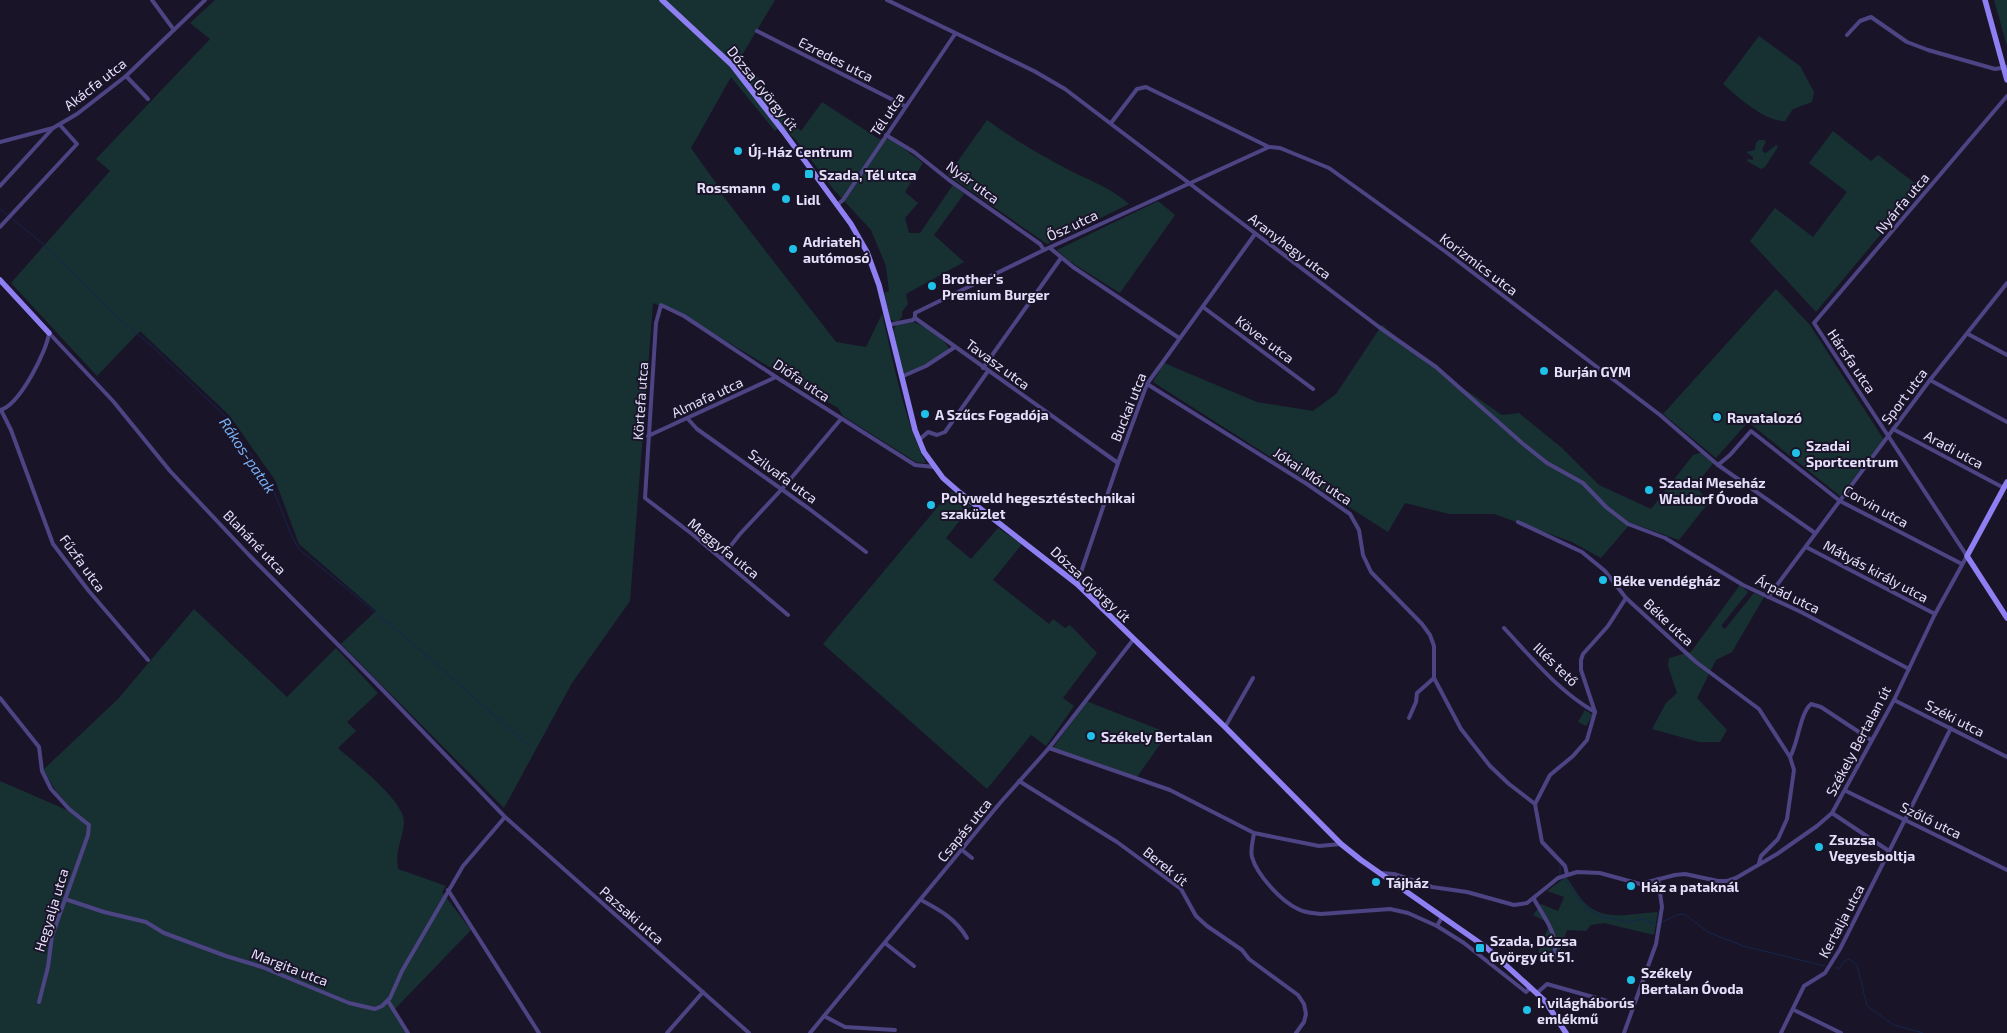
<svg xmlns="http://www.w3.org/2000/svg" width="2007" height="1033" font-family="'Exo 2',sans-serif">
<style>
.green{fill:#173133}
.lines{fill:none;stroke-linecap:round;stroke-linejoin:round}
.stream{stroke:#15254c;stroke-width:1}
.street{stroke:#4c4483;stroke-width:4}
.secondary{stroke:#8e80f2;stroke-width:5.5}
.poi-dot{fill:#1fc1e8;stroke:#1a1429;stroke-width:2}
.labels{text-anchor:middle;dominant-baseline:central;stroke-width:4;stroke-linejoin:round;paint-order:stroke}
.street-label{font-size:14px;fill:#e5dffc;stroke:#1a1429}
.poi-label{font-size:14px;font-weight:bold;fill:#e5dffc;stroke:#1a1429;text-anchor:start}
.water-label{font-size:15px;font-style:italic;fill:#78aef1;stroke:#1a1429}
</style>
<rect width="100%" height="100%" fill="#1a1429"/>
<g class="green">
<path d="M215 0H775L739 60 759 78 785 117 801 131 822 102 879 139H891L923 163 905 192 918 203 905 218 909 233H920L953 185 964 194 934 235 964 262 906 294 908 304 902 312V317L898 321H893L890 318 884 293 889 291 886 266 871 230 834 190 796 140 782 126 775 131 731 77 691 148 716 183 723 196 836 342 866 347 882 314C894 364 903 417 926 463L916 462 843 416 838 408 684 316 653 303 630 601 572 683 504 808 341 644 376 611 299 544 275 480 229 415 140 331 97 376 11 283 110 171 96 159 210 39 190 23Z"/>
<polygon points="1994,0 2007,0 2007,46"/>
<path d="M1759 36 1800 66 1814 92 1812 102 1793 109 1785 121C1765 122 1738 97 1723 84Z"/>
<path d="M987 120C1013 139 1040 155 1069 170 1092 182 1108 186 1129 204L1047 244 948 175Z"/>
<polygon points="1833,131 1871,161 1878,155 1920,187 1816,312 1750,241 1775,208 1813,237 1847,192 1809,163"/>
<polygon points="1759,140 1764,140 1766,142 1762,149 1763,152 1766,153 1776,145 1778,147 1765,167 1761,169 1747,161 1748,159 1753,160 1753,157 1746,152 1755,150 1756,143"/>
<polygon points="1158,201 1175,215 1120,293 1069,261 1057,250"/>
<polygon points="1776,289 1810,325 1884,440 1840,496 1748,422 1716,458 1663,414"/>
<path d="M913 322C922 324 948 341 949 350L912 372 904 374 893 331 896 325Z"/>
<polygon points="1382,325 1438,371 1502,415 1519,413 1562,448 1599,485 1651,509 1693,455 1703,452 1714,462 1695,486 1709,502 1679,540 1631,523 1601,558 1572,542 1494,514 1449,514 1405,503 1388,532 1153,382 1164,363 1257,402 1313,411 1336,394"/>
<polygon points="951,491 971,506 946,538 971,559 998,528 1022,544 993,580 1049,624 1053,619 1065,628 1070,625 1097,653 1063,698 1074,706 1046,746 1031,735 987,789 823,644"/>
<polygon points="1740,585 1748,592 1721,626 1725,629 1754,593 1764,597 1732,652 1716,660 1697,698 1727,730 1720,742 1699,742 1652,729 1666,703 1677,693 1668,666 1669,658 1691,652"/>
<path d="M194 609 287 697 336 648 378 693 347 722 356 731 338 748C354 762 406 802 404 823 402 842 395 849 398 869L446 886 442 892 471 930 393 1011 406 1033H0V781L69 811 71 809 56 791 43 770 118 699Z"/>
<polygon points="1086,701 1168,733 1137,777 1053,748"/>
<polygon points="1585,710 1593,715 1586,726 1578,722"/>
<path d="M1566 877C1573 886 1579 898 1587 905 1606 922 1635 913 1658 912L1654 935 1604 923 1591 925 1586 931 1567 930 1556 962 1538 952 1549 926 1547 922 1533 915 1541 904 1558 911 1564 897 1547 891Z"/>
</g>
<g class="lines">
<g class="stream">
<polyline points="0,209 42,243 117,317 153,347 226,417 272,486 292,537 299,549 411,642 529,746"/>
<polyline points="1560,866 1560,874"/>
<polyline points="1564,878 1584,906 1599,916 1627,922 1643,919 1657,925"/>
<polyline points="1660,923 1677,915 1684,914 1708,932 1743,946 1825,966"/>
<polyline points="1836,968 1840,968 1843,962 1849,959 1857,965 1867,1006 1894,1025 1923,1033"/>
</g>
<g class="street">
<polyline points="152,0 174,30"/>
<polyline points="887,0 1034,71 1065,89 1379,327 1436,367 1522,443 1547,463 1583,483 1606,507 1628,524 1665,538 1743,585 1801,612 1909,669"/>
<polyline points="757,31 905,106"/>
<polyline points="1847,35 1860,21 1871,17 1907,42 1928,50 1995,69 2007,67"/>
<polyline points="126,76 148,99"/>
<polyline points="1111,123 1137,89 1146,87 1269,147 1280,148 1329,168 1446,252 1660,415 1718,465 1815,533"/>
<polyline points="886,135 914,152 949,180 1040,244 1044,250"/>
<polyline points="0,142 53,128"/>
<polyline points="0,186 53,128 77,114 126,76 205,0"/>
<polyline points="837,205 843,200 955,34"/>
<polyline points="0,227 77,144 60,125"/>
<polyline points="1050,248 1073,267 1179,338"/>
<polyline points="1203,307 1313,389"/>
<polyline points="915,318 1118,463"/>
<polyline points="888,325 913,320 915,317 915,313 1044,250 1269,147"/>
<polyline points="49,333 113,401 170,471 249,555 376,683 505,817 749,1033"/>
<polyline points="1968,334 2007,355"/>
<polyline points="983,368 1061,258"/>
<polyline points="901,377 926,366 955,347"/>
<polyline points="1930,380 2007,422"/>
<polyline points="1147,384 1307,484 1350,514 1359,530 1363,555 1371,572 1422,624 1430,635 1434,646 1434,678 1461,729 1490,766 1509,784 1535,804 1542,842 1565,866 1567,874"/>
<path d="M0 410C19 406 47 351 49 333"/>
<polyline points="1,410 11,430 53,544 88,590 148,660"/>
<polyline points="688,419 697,429 808,508 866,552"/>
<polyline points="1893,429 2004,488"/>
<polyline points="648,436 776,377"/>
<polyline points="919,440 928,432 937,435 945,432 988,371"/>
<polyline points="1718,465 1730,455 1751,431 1840,501 1962,564"/>
<polyline points="1518,522 1582,552 1605,571 1626,598 1696,662 1759,709 1790,757 1794,770 1787,819 1778,839 1761,856 1759,863"/>
<polyline points="1806,547 1935,614"/>
<polyline points="721,558 740,534 782,489 841,419"/>
<polyline points="1077,584 1118,463 1147,384 1255,234"/>
<polyline points="1768,597 1930,380 2007,283"/>
<polyline points="788,615 692,534 645,498 656,323 661,305 684,316 776,377 915,465 934,467"/>
<path d="M1504 628C1532 658 1559 692 1595 712"/>
<polyline points="0,698 39,747 42,771 51,789 69,809 89,825 88,835 52,936 48,967 39,1002"/>
<polyline points="1894,700 2007,757"/>
<polyline points="1409,718 1416,702 1417,693 1434,678"/>
<polyline points="1225,727 1253,678"/>
<polyline points="1049,748 1170,790 1254,833 1319,846 1341,844"/>
<path d="M1790 757C1798 744 1800 713 1811 704L1821 707 1871 740"/>
<polyline points="1019,781 1117,842 1181,889 1196,916 1207,926 1242,950 1249,959 1298,995 1304,1004 1306,1014 1304,1022 1296,1033"/>
<polyline points="1846,791 2007,870"/>
<polyline points="1535,804 1550,775 1573,756 1587,740 1595,712 1581,670 1581,660 1583,654 1608,626 1626,598"/>
<polyline points="1832,813 1889,851"/>
<path d="M1254 833C1253 841 1250 849 1252 857 1257 875 1281 901 1298 909 1305 913 1313 913 1321 914L1390 909 1408 913 1437 926 1442 917"/>
<polyline points="962,850 972,858"/>
<polyline points="1381,873 1394,874 1432,887 1467,892 1514,905 1527,903 1558,878 1577,872 1600,873 1640,884 1675,875 1685,874 1718,881 1727,881 1736,878 1777,854 1817,826 1832,813 1894,700 1935,614 1967,556 1814,323 2007,96"/>
<polyline points="448,890 539,1033"/>
<polyline points="65,899 104,912 146,922 164,933 226,956 262,967 349,1003 375,1009 382,1006 390,998 402,971 463,866 505,817"/>
<path d="M1534 899C1544 918 1561 936 1553 959"/>
<path d="M921 900C940 910 956 919 967 938"/>
<polyline points="1437,926 1464,943 1526,992 1531,987"/>
<polyline points="885,943 914,966"/>
<polyline points="1537,993 1547,984 1632,1008"/>
<polyline points="388,1001 408,1033"/>
<polyline points="1794,1010 1841,1033"/>
<polyline points="824,1016 845,1027 895,1030"/>
<polyline points="667,1033 703,992"/>
<polyline points="810,1033 1000,803 1049,748 1133,640"/>
<polyline points="1624,1033 1656,944 1662,907 1658,879"/>
<polyline points="1781,1033 1804,986 1825,973 1840,949 1951,728"/>
</g>
<g class="secondary">
<polyline points="662,0 732,65 783,131 851,224 867,252 879,285 915,430 924,452 943,478 959,492 1077,584 1225,727 1341,844 1361,860 1487,948 1545,1001 1566,1033"/>
<polyline points="1985,0 2007,80"/>
<polyline points="0,280 49,333"/>
<polyline points="2007,482 1967,556 2007,618"/>
</g>
</g>
<g class="poi-dot">
<circle cx="738" cy="151" r="5"/>
<rect x="804" y="169" width="10" height="10" rx="2.5"/>
<circle cx="776" cy="187" r="5"/>
<circle cx="786" cy="199" r="5"/>
<circle cx="793" cy="249" r="5"/>
<circle cx="932" cy="286" r="5"/>
<circle cx="1544" cy="371" r="5"/>
<circle cx="925" cy="414" r="5"/>
<circle cx="1717" cy="417" r="5"/>
<circle cx="1796" cy="453" r="5"/>
<circle cx="1649" cy="490" r="5"/>
<circle cx="931" cy="505" r="5"/>
<circle cx="1603" cy="580" r="5"/>
<circle cx="1091" cy="736" r="5"/>
<circle cx="1819" cy="847" r="5"/>
<circle cx="1376" cy="882" r="5"/>
<circle cx="1631" cy="886" r="5"/>
<rect x="1475" y="943" width="10" height="10" rx="2.5"/>
<circle cx="1631" cy="980" r="5"/>
<circle cx="1527" cy="1010" r="5"/>
</g>
<g class="labels">
<g class="street-label">
<text transform="translate(836 59) rotate(27)">Ezredes utca</text>
<text transform="translate(95 84) rotate(-38)">Akácfa utca</text>
<text transform="translate(763 88) rotate(51)">Dózsa György út</text>
<text transform="translate(887 114) rotate(-56)">Tél utca</text>
<text transform="translate(973 182) rotate(36)">Nyár utca</text>
<text transform="translate(1902 203) rotate(-50)">Nyárfa utca</text>
<text transform="translate(1072 225) rotate(-25)">Ősz utca</text>
<text transform="translate(1290 246) rotate(37)">Aranyhegy utca</text>
<text transform="translate(1479 264) rotate(37)">Korizmics utca</text>
<text transform="translate(1265 339) rotate(37)">Köves utca</text>
<text transform="translate(1852 361) rotate(56)">Hársfa utca</text>
<text transform="translate(998 364) rotate(36)">Tavasz utca</text>
<text transform="translate(802 380) rotate(34)">Diófa utca</text>
<text transform="translate(1904 396) rotate(-53)">Sport utca</text>
<text transform="translate(707 397) rotate(-25)">Almafa utca</text>
<text transform="translate(640 401) rotate(-86)">Körtefa utca</text>
<text transform="translate(1128 407) rotate(-68)">Buckai utca</text>
<text transform="translate(1954 449) rotate(28)">Aradi utca</text>
<text transform="translate(783 476) rotate(36)">Szilvafa utca</text>
<text transform="translate(1313 476) rotate(34)">Jókai Mór utca</text>
<text transform="translate(1876 506) rotate(29)">Corvin utca</text>
<text transform="translate(255 542) rotate(46)">Blaháné utca</text>
<text transform="translate(724 548) rotate(39)">Meggyfa utca</text>
<text transform="translate(83 563) rotate(54)">Fűzfa utca</text>
<text transform="translate(1876 571) rotate(28)">Mátyás király utca</text>
<text transform="translate(1091 584) rotate(43)">Dózsa György út</text>
<text transform="translate(1788 594) rotate(26)">Árpád utca</text>
<text transform="translate(1669 622) rotate(43)">Béke utca</text>
<text transform="translate(1556 664) rotate(44)">Illés tető</text>
<text transform="translate(1955 718) rotate(27)">Széki utca</text>
<text transform="translate(1858 741) rotate(-62)">Székely Bertalan út</text>
<text transform="translate(1931 820) rotate(26)">Szőlő utca</text>
<text transform="translate(964 830) rotate(-51)">Csapás utca</text>
<text transform="translate(1166 866) rotate(39)">Berek út</text>
<text transform="translate(51 910) rotate(-73)">Hegyalja utca</text>
<text transform="translate(632 915) rotate(41)">Pazsaki utca</text>
<text transform="translate(1841 921) rotate(-62)">Kertalja utca</text>
<text transform="translate(290 967) rotate(21)">Margita utca</text>
</g>
<g class="poi-label">
<text x="748" y="151">Új-Ház Centrum</text>
<text x="819" y="174">Szada, Tél utca</text>
<text x="766" y="187" text-anchor="end">Rossmann</text>
<text x="796" y="199">Lidl</text>
<text x="803" y="241">Adriateh<tspan x="803" dy="16">autómosó</tspan></text>
<text x="942" y="278">Brother's<tspan x="942" dy="16">Premium Burger</tspan></text>
<text x="1554" y="371">Burján GYM</text>
<text x="935" y="414">A Szűcs Fogadója</text>
<text x="1727" y="417">Ravatalozó</text>
<text x="1806" y="445">Szadai<tspan x="1806" dy="16">Sportcentrum</tspan></text>
<text x="1659" y="482">Szadai Meseház<tspan x="1659" dy="16">Waldorf Óvoda</tspan></text>
<text x="941" y="497">Polyweld hegesztéstechnikai<tspan x="941" dy="16">szaküzlet</tspan></text>
<text x="1613" y="580">Béke vendégház</text>
<text x="1101" y="736">Székely Bertalan</text>
<text x="1829" y="839">Zsuzsa<tspan x="1829" dy="16">Vegyesboltja</tspan></text>
<text x="1386" y="882">Tájház</text>
<text x="1641" y="886">Ház a pataknál</text>
<text x="1490" y="940">Szada, Dózsa<tspan x="1490" dy="16">György út 51.</tspan></text>
<text x="1641" y="972">Székely<tspan x="1641" dy="16">Bertalan Óvoda</tspan></text>
<text x="1537" y="1002">I. világháborús<tspan x="1537" dy="16">emlékmű</tspan></text>
</g>
<g class="water-label">
<text transform="translate(248 455) rotate(56)">Rákos-patak</text>
</g>
</g>
</svg>
